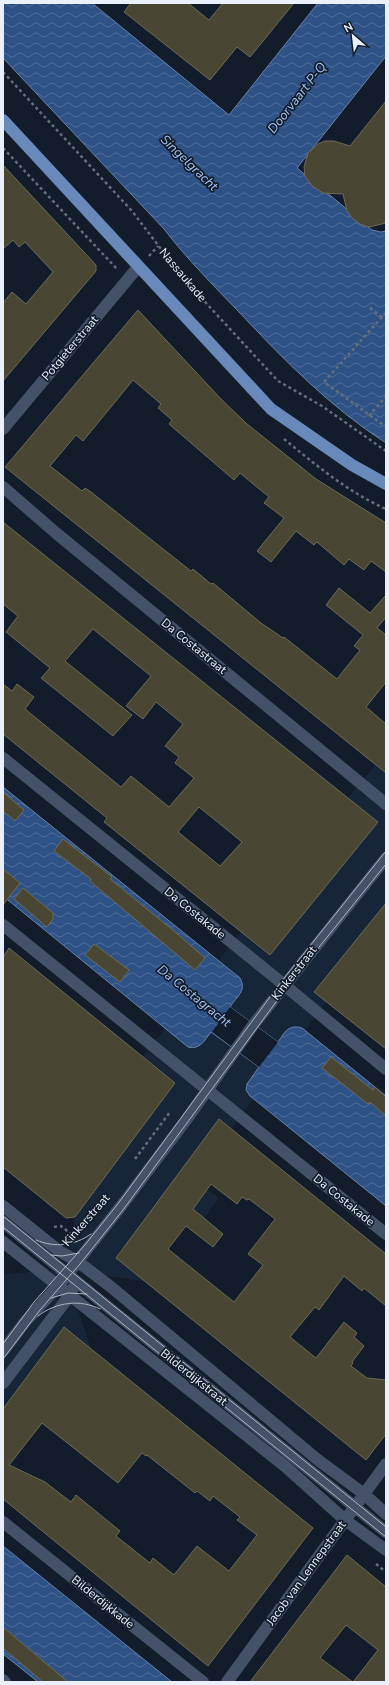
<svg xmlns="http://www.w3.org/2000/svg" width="389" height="1685" font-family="'Nunito Sans',sans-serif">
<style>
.built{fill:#172538}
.water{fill:url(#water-waves);stroke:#6782a9}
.pier{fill:#121c2b}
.building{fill:#494733;stroke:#6c6b55;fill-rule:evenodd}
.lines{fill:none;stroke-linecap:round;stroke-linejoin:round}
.path{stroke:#656e7c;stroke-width:2.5;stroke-dasharray:3 3;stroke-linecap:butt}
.minor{stroke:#435269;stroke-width:12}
.major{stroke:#6889b9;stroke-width:12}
.tram{stroke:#aeb5c2;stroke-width:1}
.labels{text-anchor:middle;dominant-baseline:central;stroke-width:3.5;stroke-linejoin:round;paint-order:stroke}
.street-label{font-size:12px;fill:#eaf1fc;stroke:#121c2b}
.water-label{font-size:13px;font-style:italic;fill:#a4c4f3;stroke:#121c2b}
</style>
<defs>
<pattern id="water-waves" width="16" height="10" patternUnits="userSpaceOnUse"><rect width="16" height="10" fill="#2f5286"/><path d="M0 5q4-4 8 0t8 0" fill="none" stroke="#4d6b98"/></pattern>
</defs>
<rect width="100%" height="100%" fill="#121c2b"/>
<polygon class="built" points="386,752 386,961 326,1002 194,1179 219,1198 204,1218 196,1213 143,1281 65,1270 91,1349 78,1365 52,1409 12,1451 18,1456 11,1465 3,1461 3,1274 64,1270 75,1217 102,1181 73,1157 129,1074 241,932 196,896 223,863 241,877 322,776 348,798"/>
<g class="water">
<path d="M3 3H92L229 115 318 3H386V56L297 168 372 230 381 232 386 231V443C330 407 284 360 239 312 213 285 187 259 164 229L3 58Z"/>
<path d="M3 787 240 978C247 991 237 996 230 1007L278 1042C285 1032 288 1024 302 1028L386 1096V1206L250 1096 246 1090 247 1084 259 1067 211 1032C204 1041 200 1050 188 1047L3 896Z"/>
<polygon points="3,1546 172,1682 38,1682 3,1654"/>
</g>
<polygon class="pier" points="230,1007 278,1042 259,1067 212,1032"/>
<g class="building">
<polygon points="131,3 188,3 209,20 223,3 294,3 250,57 237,47 210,80 124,12"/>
<polygon points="386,101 386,223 369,227 360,224 352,218 347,211 343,194 323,193 312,186 305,176 304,167 308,153 318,144 325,141 334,141 350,146"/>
<polygon points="3,165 96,265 96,271 3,381 3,303 12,292 26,304 53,272 25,242 19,247 13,240 3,249"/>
<polygon points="138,310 221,399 247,424 316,479 386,523 386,572 371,561 364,570 349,559 344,565 317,542 314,545 296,531 271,562 257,551 284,518 264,503 269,497 240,473 234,480 169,424 172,420 158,408 161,404 133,380 83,441 76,435 50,466 82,491 85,488 91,492 191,571 193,569 211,584 213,583 261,623 283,638 284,637 337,679 360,650 354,646 363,635 326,605 339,588 370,613 386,595 386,617 377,628 386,635 386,682 366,707 386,724 386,773 5,467"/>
<path d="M3 522 378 822 270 955 104 822 107 818 3 734V684L12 691 17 684 34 697 25 709 121 787 131 776 169 807 194 778 175 763 179 757 165 746 183 724 156 702 143 719 126 706 151 676 93 629 65 661 132 715 113 736 41 678 50 668 6 632 18 616 3 604ZM199 807 242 842 220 866 178 832Z"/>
<polygon points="3,792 24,810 15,821 3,811"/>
<polygon points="63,839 112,877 110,879 174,931 205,958 195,970 90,881 91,879 54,851"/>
<polygon points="3,869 20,883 3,905"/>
<polygon points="23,888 53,913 53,919 47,927 14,899"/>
<polygon points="386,903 386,1049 314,992"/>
<polygon points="94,944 129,970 120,982 85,955"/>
<polygon points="9,948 175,1083 75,1217 66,1218 3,1167 3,957"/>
<polygon points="331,1057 373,1090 375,1087 386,1097 386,1116 370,1102 368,1104 322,1068"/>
<path d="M219 1119 386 1254V1306L364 1288 362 1291 344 1276 319 1310 315 1307 290 1337 316 1358 344 1322 357 1333 354 1337 364 1346 352 1362 353 1363 351 1366 367 1378 386 1380V1434L366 1460 116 1258ZM211 1184 237 1204 242 1197 247 1200 249 1199 275 1219 248 1254 263 1265 234 1302 168 1249 186 1226 213 1247 223 1234 193 1209Z"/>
<path d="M64 1327 313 1528 208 1666 3 1499V1409ZM42 1423 118 1483 142 1453 146 1456 147 1455 195 1493 197 1491 210 1501 213 1496 240 1517 237 1520 257 1535 229 1571 197 1546 174 1575 153 1558 150 1563 116 1536 120 1531 76 1495 71 1502 45 1482 9 1465Z"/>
<polygon points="347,1555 386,1587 386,1682 353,1682 378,1650 346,1625 320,1658 353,1682 250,1682"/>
<polygon points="3,1627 68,1682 43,1682 3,1648"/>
</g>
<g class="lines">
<g class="path">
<polyline points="3,72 132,211 183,278 278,381 322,406 386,451"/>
<polyline points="3,148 117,269"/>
<polyline points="149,256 158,246"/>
<polyline points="370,308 382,317 386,313"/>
<polyline points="382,317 324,382 386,427"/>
<polyline points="369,416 386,396"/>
<path d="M284 439C316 465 348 492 386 509"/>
<polyline points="135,1159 170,1112"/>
<polyline points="54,1227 61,1226 76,1238"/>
<polyline points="69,1240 85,1223"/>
<polyline points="376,1564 386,1572"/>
</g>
<g class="minor">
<polyline points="3,429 138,267"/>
<polyline points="3,487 56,533 386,804"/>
<polyline points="3,758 277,979 386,1069"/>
<polyline points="3,925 386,1234"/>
<polyline points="3,1206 59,1251 77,1261 111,1287 318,1460 364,1494 386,1514"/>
<polyline points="3,1222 386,1532"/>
<polyline points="3,1242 286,1467 345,1520 386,1550"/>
<polyline points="3,1351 25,1322 58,1286 122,1205 186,1120 254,1024 386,858"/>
<polyline points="3,1383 70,1295 73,1288"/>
<polyline points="3,1522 203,1682"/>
<polyline points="3,1680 5,1682"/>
<polyline points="227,1682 386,1464"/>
</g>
<polyline class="major" points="3,120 271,409 352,465 386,484"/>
<g class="tram">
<polyline points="3,1216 386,1527"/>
<polyline points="3,1227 386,1537"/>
<path d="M36 1240C55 1248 74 1246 91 1234"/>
<polyline points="51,1255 62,1256 79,1253"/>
<polyline points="51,1298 68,1293 87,1294"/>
<path d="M38 1316C56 1302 80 1299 100 1309"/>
<polyline points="3,1344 34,1302 84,1246 117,1205 281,982 386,851"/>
<polyline points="3,1359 40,1310 80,1264 123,1210 287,987 386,864"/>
</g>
</g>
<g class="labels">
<g class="street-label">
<text transform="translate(183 275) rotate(50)">Nassaukade</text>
<text transform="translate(70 348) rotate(-50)">Potgieterstraat</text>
<text transform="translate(194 646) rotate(39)">Da Costastraat</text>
<text transform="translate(195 913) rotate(39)">Da Costakade</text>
<text transform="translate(294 973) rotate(-52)">Kinkerstraat</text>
<text transform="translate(344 1200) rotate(39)">Da Costakade</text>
<text transform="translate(86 1220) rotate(-49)">Kinkerstraat</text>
<text transform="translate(194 1377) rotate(39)">Bilderdijkstraat</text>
<text transform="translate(306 1573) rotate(-54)">Jacob van Lennepstraat</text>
<text transform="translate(103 1602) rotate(39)">Bilderdijkkade</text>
</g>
<g class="water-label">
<text transform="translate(297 98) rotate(-52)">Doorvaart P-Q</text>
<text transform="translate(189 163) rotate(44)">Singelgracht</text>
<text transform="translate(194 996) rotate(39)">Da Costagracht</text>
</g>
</g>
<rect width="389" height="1685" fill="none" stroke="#eaf1fc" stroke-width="8"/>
<g transform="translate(353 36) rotate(332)" stroke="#121c2b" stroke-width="3" paint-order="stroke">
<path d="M0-3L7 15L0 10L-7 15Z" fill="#eaf1fc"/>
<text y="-6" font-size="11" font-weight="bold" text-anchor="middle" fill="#eaf1fc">N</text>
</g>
</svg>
